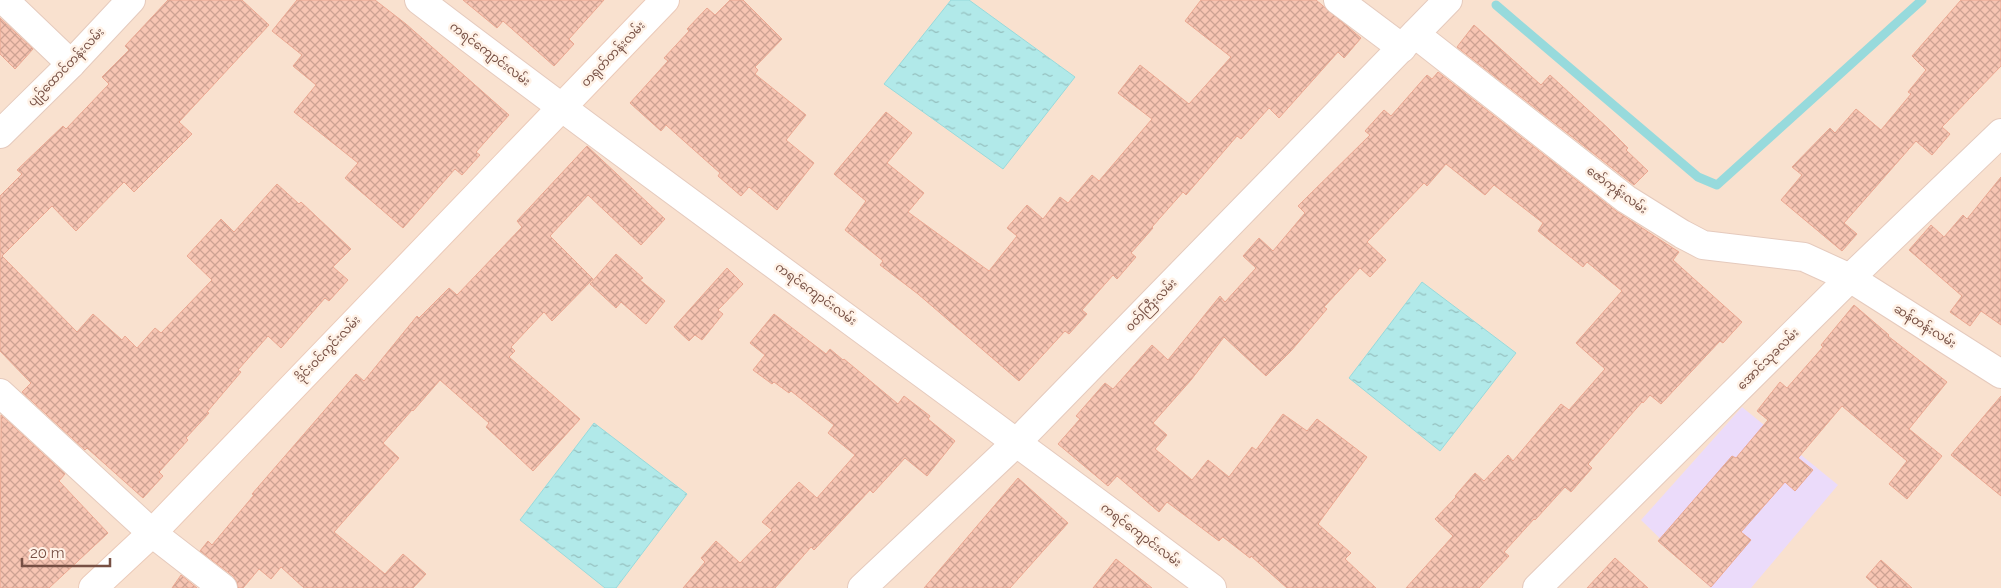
<svg xmlns="http://www.w3.org/2000/svg" width="2001" height="588" font-family="Raleway,'Noto Sans Myanmar',sans-serif">
<style>
.residential{fill:#f9e1cf}
.education{fill:#ebdbfa}
.water{fill:url(#water-ripples);stroke:#97dadc}
.lines{fill:none;stroke-linecap:round;stroke-linejoin:round}
.stream{stroke:#97dadc;stroke-width:9}
.building{fill:url(#building-cross-hatch);stroke:#eba892}
.street-casing{stroke:#e5cabd;stroke-width:30}
.secondary-casing{stroke:#ebcab9;stroke-width:30}
.street{stroke:#fff;stroke-width:28}
.secondary{stroke:#fff;stroke-width:28}
.labels{text-anchor:middle;dominant-baseline:central;stroke-width:5;stroke-linejoin:round;paint-order:stroke}
.street-label{font-size:12px;fill:#775044;stroke:#fff2e7}
</style>
<defs>
<pattern id="water-ripples" width="26" height="14" patternUnits="userSpaceOnUse" patternTransform="scale(1.25)"><rect width="26" height="14" fill="#b1e9e9"/><path d="M2 4q2-2 4 0t4 0M15 11q2-2 4 0t4 0" fill="none" stroke="#95bfbe"/></pattern>
<pattern id="building-cross-hatch" width="8" height="8" patternUnits="userSpaceOnUse" patternTransform="scale(1.25)"><rect width="8" height="8" fill="#f7c5b3"/><path d="M0 0l8 8M0 8l8-8" fill="none" stroke="#cda293"/></pattern>
</defs>
<rect width="100%" height="100%" fill="#ffeede"/>
<rect class="residential" x="0" y="0" width="2001" height="588"/>
<polygon class="education" points="1742,407 1838,485 1751,588 1711,588 1641,520"/>
<g class="water">
<polygon points="951,0 969,0 1075,77 1003,169 884,84"/>
<polygon points="1422,282 1516,353 1440,451 1349,378"/>
<polygon points="594,423 687,494 616,588 605,588 520,520"/>
</g>
<g class="lines">
<polyline class="stream" points="1496,5 1698,177 1717,185 1922,0"/>
</g>
<g class="building">
<polygon points="168,0 242,0 269,25 179,122 192,134 134,192 124,182 76,231 52,206 2,256 77,332 93,314 122,340 125,336 137,348 155,328 161,333 212,280 187,256 221,219 234,232 277,184 299,204 301,202 351,249 333,267 348,280 329,301 325,298 281,348 268,336 238,370 241,372 207,412 209,413 186,438 188,440 159,472 163,476 143,498 87,448 85,450 22,392 31,383 0,351 0,196 22,174 17,170 63,126 66,129 109,84 102,77 129,50 125,46"/>
<polygon points="297,0 375,0 406,24 509,115 476,152 480,155 462,175 455,169 403,228 345,178 358,163 294,112 316,85 293,66 302,55 272,31"/>
<polygon points="463,0 604,0 569,39 574,44 554,66 503,21 497,28"/>
<polygon points="730,0 743,0 782,39 755,67 758,70 755,74 806,115 786,140 814,163 777,210 749,187 741,196 718,176 720,173 666,125 661,131 630,103 668,61 664,58 689,31 687,29 707,8 715,15"/>
<polygon points="1201,0 1316,0 1361,38 1344,58 1338,52 1279,118 1269,108 1241,139 1237,136 1186,195 1183,192 1152,227 1153,228 1131,253 1136,257 1117,279 1113,275 1082,310 1087,314 1069,334 1065,331 1019,381 918,294 880,265 883,261 845,230 866,201 834,174 886,112 912,133 887,163 924,193 908,212 989,271 1017,236 1007,228 1027,205 1043,219 1060,197 1068,203 1092,175 1099,181 1152,119 1118,93 1140,65 1189,104 1231,57 1185,21"/>
<polygon points="1961,0 2001,0 2001,66 1942,127 1950,134 1932,155 1916,141 1844,223 1857,234 1842,251 1781,200 1802,175 1792,167 1830,128 1835,133 1856,109 1881,130 1911,94 1908,92 1926,70 1912,56"/>
<polygon points="0,18 33,49 15,69 0,54"/>
<polygon points="1474,25 1541,85 1550,75 1609,129 1628,148 1626,150 1648,171 1634,185 1457,47"/>
<polygon points="1438,72 1616,211 1679,252 1673,260 1742,322 1723,343 1720,341 1661,404 1650,395 1643,403 1642,402 1588,464 1592,468 1571,492 1565,487 1535,520 1534,519 1504,552 1509,556 1479,588 1406,588 1453,536 1435,519 1456,497 1455,496 1475,473 1484,481 1508,455 1513,461 1561,404 1569,410 1605,369 1576,343 1622,291 1587,262 1583,267 1538,231 1543,223 1494,185 1485,195 1446,164 1427,186 1424,183 1367,242 1386,260 1370,277 1360,268 1324,307 1327,309 1291,351 1266,376 1224,337 1191,380 1153,423 1167,435 1155,449 1192,480 1208,460 1229,477 1252,447 1256,450 1283,414 1307,431 1317,419 1367,457 1318,524 1351,553 1345,559 1376,588 1287,588 1251,556 1250,558 1223,537 1219,541 1167,502 1159,512 1117,476 1108,486 1058,444 1080,419 1076,416 1105,383 1113,389 1152,345 1168,360 1220,296 1225,302 1256,268 1243,256 1259,238 1273,251 1305,213 1298,206 1370,135 1365,131 1384,110 1391,116 1427,75 1432,79"/>
<polygon points="587,146 665,219 641,245 588,195 550,236 593,279 552,321 544,312 511,347 515,351 509,357 580,419 533,471 486,427 489,423 440,380 413,411 412,410 383,443 399,458 334,532 385,574 403,554 426,574 413,588 304,588 281,567 271,579 259,569 243,588 238,588 237,582 233,576 200,551 208,541 212,545 254,495 252,494 356,374 364,381 417,316 419,318 449,288 457,295 522,227 517,221"/>
<polygon points="2001,177 2001,325 1981,311 1970,326 1950,312 1962,296 1909,250 1931,225 1944,237 1963,215 1967,219"/>
<polygon points="616,254 643,278 640,280 665,301 646,324 621,302 616,308 590,284"/>
<polygon points="727,268 743,284 718,310 723,314 702,340 695,335 689,341 674,327"/>
<polygon points="1854,305 1889,335 1888,336 1947,382 1909,429 1942,456 1907,499 1889,484 1907,461 1842,406 1798,458 1813,470 1795,491 1785,482 1741,532 1751,540 1711,587 1658,541 1732,456 1736,458 1768,420 1757,411 1780,382 1787,388 1823,347 1821,345"/>
<polygon points="774,314 826,354 830,349 843,360 844,359 898,404 904,396 930,416 928,419 955,441 927,476 905,458 873,493 870,490 814,550 811,547 775,588 683,588 705,562 701,558 716,541 740,563 772,530 762,522 799,482 817,498 855,455 828,433 834,425 791,391 789,393 774,382 772,384 753,370 765,355 750,343"/>
<polygon points="2001,396 2001,496 1951,455"/>
<polygon points="1,415 65,474 59,481 108,533 49,588 0,588"/>
<polygon points="1018,478 1068,523 1010,588 924,588"/>
<polygon points="1615,558 1648,588 1587,588"/>
<polygon points="1116,559 1152,588 1093,588"/>
<polygon points="1881,560 1912,588 1878,588 1866,577"/>
<polygon points="181,575 197,588 172,588"/>
</g>
<g class="lines">
<defs>
<g id="street">
<polyline points="4,0 71,64"/>
<path d="M419 0C681 200 949 390 1212 588"/>
<polyline points="1338,0 1402,48"/>
<polyline points="1415,34 1626,199 1682,234 1703,245 1804,257 1850,278 2001,374"/>
<polyline points="0,134 71,64 131,0"/>
<polyline points="0,393 152,533 223,588"/>
<polyline points="862,588 1017,442 1448,0"/>
<polyline points="1537,588 1850,278 2001,133"/>
</g>
<polyline id="secondary" points="93,588 152,533 665,0"/>
</defs>
<use href="#street" class="street-casing"/>
<use href="#secondary" class="secondary-casing"/>
<use href="#street" class="street"/>
<use href="#secondary" class="secondary"/>
</g>
<g class="labels">
<g class="street-label">
<text transform="translate(490 54) rotate(37)">ကရင်ကျောင်းလမ်း</text>
<text transform="translate(613 54) rotate(-46)">တရုတ်တန်းလမ်း</text>
<text transform="translate(66 67) rotate(-46)">ပျဉ်ထောင်တန်းလမ်း</text>
<text transform="translate(1617 190) rotate(36)">ဇော်ကုန်းလမ်း</text>
<text transform="translate(816 294) rotate(36)">ကရင်ကျောင်းလမ်း</text>
<text transform="translate(1151 305) rotate(-46)">၀တ်ကြီးလမ်း</text>
<text transform="translate(1925 326) rotate(32)">ဆန်တန်းလမ်း</text>
<text transform="translate(328 349) rotate(-46)">ဒိုင်းဝင်ကွင်းလမ်း</text>
<text transform="translate(1768 359) rotate(-45)">အောင်သုခလမ်း</text>
<text transform="translate(1141 535) rotate(37)">ကရင်ကျောင်းလမ်း</text>
</g>
</g>
<path d="M22 558v8h88v-8" fill="none" stroke="#775044" stroke-width="2.5"/>
<text x="30" y="558" font-size="15" fill="#775044" stroke="#fff2e7" stroke-width="4" paint-order="stroke">20 m</text>
</svg>
